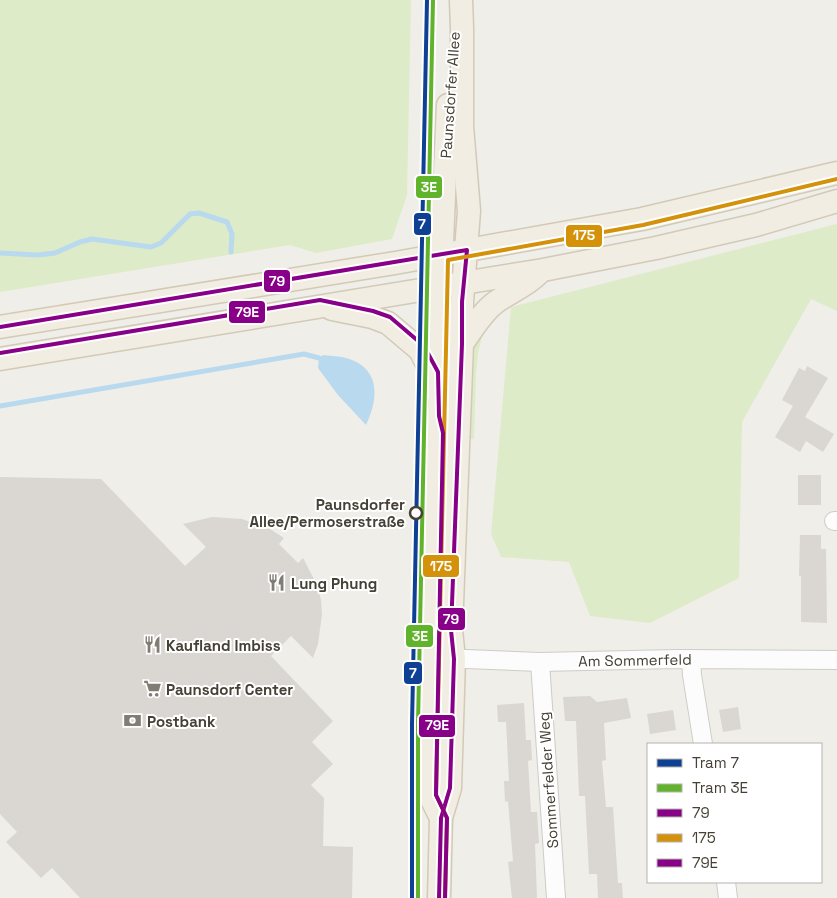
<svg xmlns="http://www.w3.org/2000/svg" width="837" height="898" font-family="'Space Grotesk',sans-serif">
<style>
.green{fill:#ddebc9}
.water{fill:#b9d9ee}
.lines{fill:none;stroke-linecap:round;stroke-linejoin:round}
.stream{stroke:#b9d9ee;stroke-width:5}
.building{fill:#dad7d2}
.minor-casing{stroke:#ceccc7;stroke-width:20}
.major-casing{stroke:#d2cab6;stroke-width:25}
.minor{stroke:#fdfcfc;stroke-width:18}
.major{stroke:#f1ede3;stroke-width:22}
.bus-1-casing{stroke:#fff;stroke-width:8}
.bus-2-casing{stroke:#fff;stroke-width:8}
.bus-3-casing{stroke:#fff;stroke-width:8}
.bus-1{stroke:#808;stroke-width:4}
.bus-2{stroke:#d4920b;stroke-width:4}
.bus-3{stroke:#808;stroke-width:4}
.tram-1-casing{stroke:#fff;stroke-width:8}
.tram-2-casing{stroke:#fff;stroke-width:8}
.tram-1{stroke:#0e4094;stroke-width:4}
.tram-2{stroke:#62b32c;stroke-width:4}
.stop-dot{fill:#fff;stroke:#464035;stroke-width:2.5}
.labels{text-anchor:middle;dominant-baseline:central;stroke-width:4;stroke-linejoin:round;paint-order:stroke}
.street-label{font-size:15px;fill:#464035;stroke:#fff}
.stop-label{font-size:15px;font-weight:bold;fill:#464035;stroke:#fff;text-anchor:end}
.poi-label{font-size:15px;font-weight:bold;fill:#464035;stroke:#fff;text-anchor:start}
.line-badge{stroke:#fff;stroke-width:2}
.badge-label{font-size:14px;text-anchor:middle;font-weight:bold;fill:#fff}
</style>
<rect width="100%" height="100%" fill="#f0eee9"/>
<g class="green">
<polygon points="0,0 411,0 407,195 392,239 316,253 290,245 0,292"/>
<polygon points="837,224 837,311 811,299 742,422 739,578 650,623 590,616 569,562 501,557 491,534 511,307"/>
<polygon points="484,329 478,353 476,374 474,439 469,439 474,352 476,340"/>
</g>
<path class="water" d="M323 355C329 356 336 356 342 357 380 365 380 396 366 425L338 395 318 368 319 358Z"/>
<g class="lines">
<g class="stream">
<polyline points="0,253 38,255 55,253 80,242 92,239 151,247 161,243 190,214 199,213 227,222 232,234 231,252"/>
<polyline points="0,406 304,354 319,358"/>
</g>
</g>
<g class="building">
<polygon points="807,366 828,378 805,417 834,434 823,452 806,441 800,452 775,437 793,406 782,400 799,368 805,371"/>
<rect x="798" y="475" width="23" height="30"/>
<polygon points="0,477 101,479 185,566 206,547 183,524 212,517 242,519 270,529 284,538 279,544 298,563 303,558 317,585 321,600 322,614 318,644 313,658 291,636 271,656 333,721 312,742 333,764 311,785 324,798 323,846 353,847 352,898 80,898 52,868 41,878 6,842 17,832 0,814"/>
<polygon points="800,535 821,535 821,549 826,549 827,623 801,622 801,576 799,576"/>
<polygon points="590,696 597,702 627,698 631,718 604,723 606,760 602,761 606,807 613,807 618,883 622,883 623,898 598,898 597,874 589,874 585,796 579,796 576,721 565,721 563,697"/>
<polygon points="524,703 526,740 531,740 532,760 528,761 531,812 537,812 539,843 535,844 537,898 512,898 508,862 513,861 508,801 505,802 504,781 509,781 506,722 498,722 497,705"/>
<polygon points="738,707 741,729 723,732 719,710"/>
<polygon points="673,710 676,730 650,734 647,714"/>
</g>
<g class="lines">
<defs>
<g id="minor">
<polyline points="834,521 837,521"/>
<polyline points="441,658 540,662 676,659 837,660"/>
<polyline points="691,659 692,675 703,744"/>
<polyline points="540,662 556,898"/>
<polyline points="726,882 728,898"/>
</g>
<g id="major">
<polyline points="332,309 372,317 388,323 420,350 432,374 432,388"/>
<polyline points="0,327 395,263 642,219 837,173"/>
<path d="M462 344C472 330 482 312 496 302 510 292 526 286 538 274"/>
<polyline points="0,359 543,270 656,248 756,225 837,201"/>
<polyline points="441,818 430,796 437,433 440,401 440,287 448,105"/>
<polyline points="439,898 441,818 450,788 454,659 451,630 462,344 462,302 469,211 462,126 462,28 461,0"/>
</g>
</defs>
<use href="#minor" class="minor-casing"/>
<use href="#major" class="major-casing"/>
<use href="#minor" class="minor"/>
<use href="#major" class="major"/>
<defs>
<polyline id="bus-1" points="0,327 467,250 462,302 462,344 451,630 454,659 450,788 441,818 439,898"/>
<polyline id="bus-2" points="445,898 447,818 436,795 448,260 643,225 837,179"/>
<polyline id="bus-3" points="0,353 320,300 373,311 390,317 424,346 438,372 439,416 443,433 436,795 447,818 445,898"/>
</defs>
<use href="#bus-1" class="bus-1-casing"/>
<use href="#bus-2" class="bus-2-casing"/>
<use href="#bus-3" class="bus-3-casing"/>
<use href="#bus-1" class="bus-1"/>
<use href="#bus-2" class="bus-2"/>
<use href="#bus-3" class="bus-3"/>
<defs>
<polyline id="tram-1" points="412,898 412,724 427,0"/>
<polyline id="tram-2" points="418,898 418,724 433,0"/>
</defs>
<use href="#tram-1" class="tram-1-casing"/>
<use href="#tram-2" class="tram-2-casing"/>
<use href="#tram-1" class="tram-1"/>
<use href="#tram-2" class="tram-2"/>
</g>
<defs>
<symbol id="restaurant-bare" viewBox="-9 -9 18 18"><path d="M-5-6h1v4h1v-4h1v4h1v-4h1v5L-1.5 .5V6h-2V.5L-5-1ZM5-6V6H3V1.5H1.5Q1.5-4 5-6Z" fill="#827d74" stroke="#fff" stroke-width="2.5" paint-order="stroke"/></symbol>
<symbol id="supermarket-bare" viewBox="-9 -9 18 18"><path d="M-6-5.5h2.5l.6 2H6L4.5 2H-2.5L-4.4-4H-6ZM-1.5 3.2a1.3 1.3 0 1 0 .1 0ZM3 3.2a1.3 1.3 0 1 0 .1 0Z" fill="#827d74" stroke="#fff" stroke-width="2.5" paint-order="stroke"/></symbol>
<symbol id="bank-bare" viewBox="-9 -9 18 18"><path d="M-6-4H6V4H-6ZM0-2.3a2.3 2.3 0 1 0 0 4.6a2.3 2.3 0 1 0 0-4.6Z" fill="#827d74" stroke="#fff" stroke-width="2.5" paint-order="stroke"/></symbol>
</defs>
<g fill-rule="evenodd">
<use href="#restaurant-bare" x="264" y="570" width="25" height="25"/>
<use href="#restaurant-bare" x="140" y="632" width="25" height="25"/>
<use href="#supermarket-bare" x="140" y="676" width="25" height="25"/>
<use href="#bank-bare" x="120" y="708" width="25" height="25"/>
</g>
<circle class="stop-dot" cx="416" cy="513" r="6"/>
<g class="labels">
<g class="street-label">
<text transform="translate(450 95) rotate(-86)">Paunsdorfer Allee</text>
<text transform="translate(635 660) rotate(-1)">Am Sommerfeld</text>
<text transform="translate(548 780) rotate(-94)">Sommerfelder Weg</text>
</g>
<g class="stop-label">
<text x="405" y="504">Paunsdorfer<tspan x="405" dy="17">Allee/Permoserstraße</tspan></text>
</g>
<g class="poi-label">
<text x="291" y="583">Lung Phung</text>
<text x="166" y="645">Kaufland Imbiss</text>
<text x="166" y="689">Paunsdorf Center</text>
<text x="147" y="721">Postbank</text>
</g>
</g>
<g class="line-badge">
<rect x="415" y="175" width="28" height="24" rx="5" fill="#62b32c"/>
<rect x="413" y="212" width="19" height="24" rx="5" fill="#0e4094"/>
<rect x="565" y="224" width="38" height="24" rx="5" fill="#d4920b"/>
<rect x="263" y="269" width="28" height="24" rx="5" fill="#808"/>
<rect x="228" y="300" width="38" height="24" rx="5" fill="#808"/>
<rect x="422" y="554" width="38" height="24" rx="5" fill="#d4920b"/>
<rect x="437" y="607" width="29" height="24" rx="5" fill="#808"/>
<rect x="405" y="624" width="29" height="24" rx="5" fill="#62b32c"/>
<rect x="403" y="661" width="20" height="24" rx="5" fill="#0e4094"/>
<rect x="418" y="714" width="38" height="24" rx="5" fill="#808"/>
</g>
<g class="badge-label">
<text x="429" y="192">3E</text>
<text x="422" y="229">7</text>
<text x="584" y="240">175</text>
<text x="277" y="286">79</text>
<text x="247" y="317">79E</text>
<text x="441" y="571">175</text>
<text x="451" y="624">79</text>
<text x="420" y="641">3E</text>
<text x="413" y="678">7</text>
<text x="437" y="730">79E</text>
</g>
<rect x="647" y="743" width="175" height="140" fill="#ffffff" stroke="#b5b3ae"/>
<rect x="657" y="759" width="25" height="8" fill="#0e4094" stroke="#b5b3ae"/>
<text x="692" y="768" font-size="15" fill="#464035">Tram 7</text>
<rect x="657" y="784" width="25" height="8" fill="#62b32c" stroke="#b5b3ae"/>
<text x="692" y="793" font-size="15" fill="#464035">Tram 3E</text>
<rect x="657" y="809" width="25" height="8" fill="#880088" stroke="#b5b3ae"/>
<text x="692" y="818" font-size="15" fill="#464035">79</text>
<rect x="657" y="834" width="25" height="8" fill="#d4920b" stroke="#b5b3ae"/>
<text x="692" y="843" font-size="15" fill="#464035">175</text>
<rect x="657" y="859" width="25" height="8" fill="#880088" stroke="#b5b3ae"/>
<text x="692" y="868" font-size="15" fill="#464035">79E</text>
</svg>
